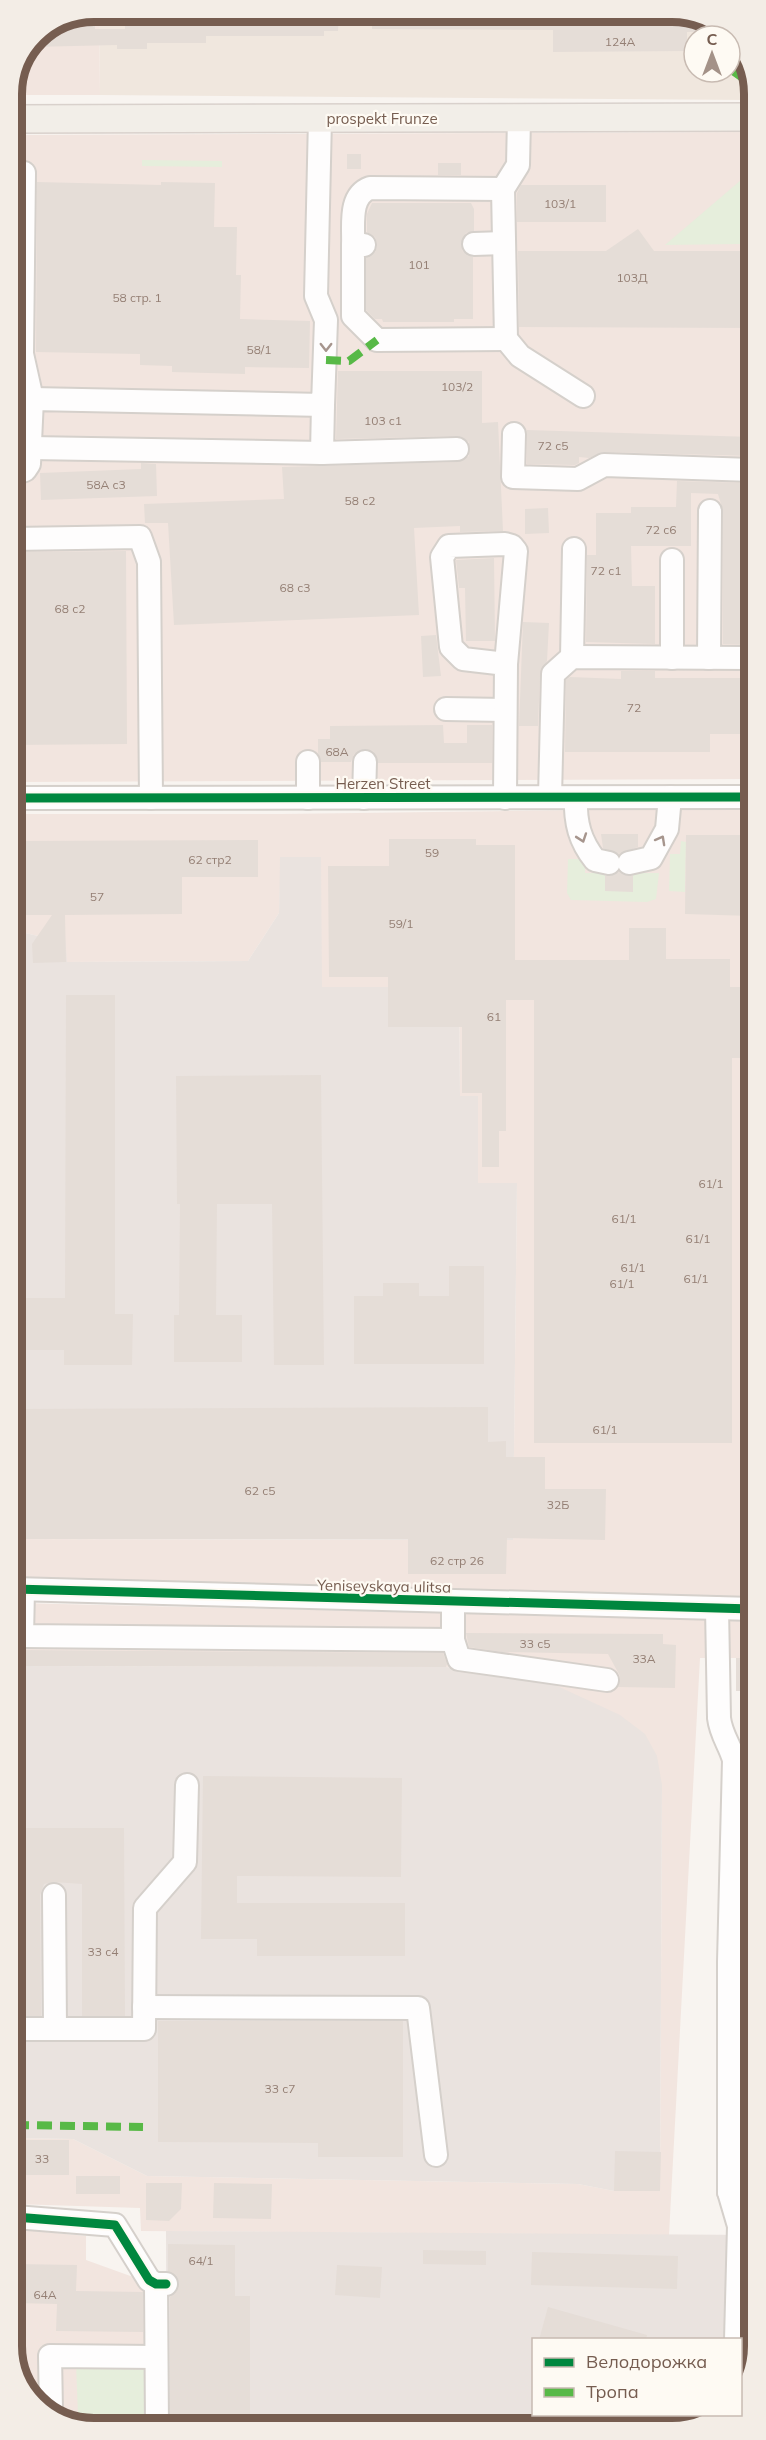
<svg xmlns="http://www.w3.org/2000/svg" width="766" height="2440" font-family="Mulish,sans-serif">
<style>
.residential{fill:#f0e7de}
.commercial{fill:#f2e5df}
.industrial{fill:#eae3df}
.green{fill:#e6eedc}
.building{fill:#e5ddd7}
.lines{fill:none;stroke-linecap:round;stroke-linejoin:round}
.minor-casing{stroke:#d5d0cb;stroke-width:26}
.major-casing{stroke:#d9d1cc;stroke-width:30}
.minor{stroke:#fefdfd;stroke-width:22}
.major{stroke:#f2eee8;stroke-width:27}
.quiet{stroke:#58b947;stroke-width:8;stroke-dasharray:15 8;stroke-linecap:butt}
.cycleway-casing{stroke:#fefaf3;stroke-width:13}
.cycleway{stroke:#00873e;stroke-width:9}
.oneway{stroke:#a6958d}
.labels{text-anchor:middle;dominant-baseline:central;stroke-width:4.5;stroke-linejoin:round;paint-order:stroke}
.number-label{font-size:12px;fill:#947f74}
.street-label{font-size:15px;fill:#765d50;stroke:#fefaf3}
.rim{fill:none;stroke:#765d50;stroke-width:8}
</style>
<rect width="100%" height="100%" fill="#f8f4f0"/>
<g class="residential">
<polygon points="99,12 677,12 726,32 728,36 694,36 694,72 730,72 730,39 751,74 751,100 100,95"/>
<polygon points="738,2008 754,2008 754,2157 736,2157"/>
</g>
<g class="commercial">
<polygon points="95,12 99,12 100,95 12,95 12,90 36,36"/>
<polygon points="751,132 752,779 13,782 12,135"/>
<polygon points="752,808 753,1598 513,1597 14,1578 14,1539 513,1540 517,1184 478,1183 478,1097 460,1096 459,987 322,987 281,857 279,913 248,961 66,962 38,936 13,930 13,814 281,814"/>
<polygon points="14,1603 753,1620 753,1658 700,1658 669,2235 141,2231 140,2208 15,2204 14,2138 73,2139 147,2176 578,2184 614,2191 660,2191 662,1785 540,1678 446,1667 14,1666"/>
<polygon points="15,2229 86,2236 86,2260 147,2282 167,2427 89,2428 40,2408 15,2366"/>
</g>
<g class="industrial">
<polygon points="280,857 321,857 322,987 459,987 460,1096 478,1096 478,1183 517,1183 513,1540 14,1539 13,930 38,936 65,936 67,962 248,961 279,913"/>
<polygon points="14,1666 446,1667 540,1678 620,1715 645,1734 657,1756 662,1785 660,2191 614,2191 578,2184 147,2176 73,2139 14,2138"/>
<polygon points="166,2231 754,2235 754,2346 741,2385 740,2340 534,2340 534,2414 709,2415 692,2425 167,2427"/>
</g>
<g class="green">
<polygon points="142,160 222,161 222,167 142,166"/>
<polygon points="741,180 740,244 665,245"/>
<polygon points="681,841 686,842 685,892 669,891 670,854 680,854"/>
<polygon points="568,859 585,859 585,873 605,873 605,891 632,891 633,873 659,873 656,899 647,902 571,900 567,893"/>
<polygon points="76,2363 147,2363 149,2428 84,2426 78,2416"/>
</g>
<g class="building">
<polygon points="94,12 95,29 125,29 125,12 339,12 338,31 324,31 324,36 206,36 206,43 147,43 147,49 117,49 117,45 31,47 36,36"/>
<polygon points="372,12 677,12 724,31 687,32 687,51 553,52 553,30 372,29"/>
<rect x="347" y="154" width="14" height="15"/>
<rect x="438" y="163" width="23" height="12"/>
<polygon points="37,182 161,185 161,182 215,183 214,227 237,227 236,275 241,275 240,319 310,321 309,368 245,367 245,374 172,372 172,366 140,365 140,354 36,352"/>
<polygon points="521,185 606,185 606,222 517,222 517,193"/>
<polygon points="372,203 471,203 474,209 474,231 466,233 461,244 463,252 473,257 473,319 454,319 454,322 383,322 382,319 375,319 366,310 366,258 376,251 377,244 375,237 367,232 367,214"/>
<polygon points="638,229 654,251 751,251 752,328 519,327 518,251 606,251"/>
<polygon points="338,371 482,371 482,423 498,422 503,531 460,532 460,526 414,528 419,615 174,625 168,523 145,523 144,504 284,499 282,467 457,462 469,456 469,442 457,436 336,439"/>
<polygon points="527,430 752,437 752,456 604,452 589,458 579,457 579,463 575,465 527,464"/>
<polygon points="141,463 156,464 157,496 41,500 40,473 141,469"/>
<polygon points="677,481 747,483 746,514 752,514 752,645 723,644 723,511 718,494 691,493 691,546 631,546 632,586 655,586 655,644 586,642 587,555 596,555 596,513 631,513 631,507 676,507"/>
<polygon points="548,508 549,533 525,534 525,509"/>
<polygon points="126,551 127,744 13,745 13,552"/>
<polygon points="494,558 495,641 466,641 465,588 459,588 456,560"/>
<polygon points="523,622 549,623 547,661 540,674 538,726 519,726"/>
<polygon points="436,635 441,676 423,677 421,636"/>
<polygon points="621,671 655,671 655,678 752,678 751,734 710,734 710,752 565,752 566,680 570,677 621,679"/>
<polygon points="443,725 444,743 467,743 467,725 492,725 492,763 378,763 373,751 365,749 354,754 351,762 321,762 318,753 318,739 330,739 330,726"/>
<polygon points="601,834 638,834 638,847 619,854 603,848"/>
<polygon points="686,835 752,835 752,916 685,914"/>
<polygon points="389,839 476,839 476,845 515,845 515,960 629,960 629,928 666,928 666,959 730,959 730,987 752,987 752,1058 732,1058 732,1443 534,1443 534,1000 506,1000 506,1131 499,1131 499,1167 482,1167 482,1093 462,1093 462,1027 388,1027 388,977 329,977 328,866 389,866"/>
<polygon points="258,840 258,877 182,877 182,914 65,915 66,962 33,963 32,944 52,915 13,915 13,841"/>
<polygon points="619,872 633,876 633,892 605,891 605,876"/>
<polygon points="66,995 115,995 115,1314 133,1314 132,1365 64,1365 64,1350 14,1350 14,1298 65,1298"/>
<polygon points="321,1075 324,1365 274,1365 272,1204 217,1204 216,1315 242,1315 242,1362 174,1362 174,1315 179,1315 180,1204 177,1204 176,1076"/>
<polygon points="449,1266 484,1266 484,1364 354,1364 354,1296 383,1296 383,1283 419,1283 419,1296 449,1296"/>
<polygon points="488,1407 488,1442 506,1441 506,1457 545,1457 545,1489 606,1489 605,1540 507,1538 506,1574 408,1574 408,1539 14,1539 14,1409"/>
<polygon points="466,1633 663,1634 663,1644 676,1645 675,1688 618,1687 620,1676 608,1654 502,1652 469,1647"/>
<polygon points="14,1647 22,1650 443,1653 447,1664 446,1667 14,1666"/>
<rect x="736" y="1658" width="17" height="33"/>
<polygon points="203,1776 402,1778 401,1877 237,1876 237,1903 405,1903 405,1956 257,1956 257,1939 201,1939"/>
<polygon points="14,1828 124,1828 125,2016 82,2016 82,1884 54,1882 44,1884 40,1895 41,2016 14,2016"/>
<polygon points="158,2021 403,2021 403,2157 318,2157 318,2143 158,2142"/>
<polygon points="14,2140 69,2140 69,2175 15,2175"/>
<polygon points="615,2151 661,2152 660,2191 614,2191"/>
<rect x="76" y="2176" width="44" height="18"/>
<polygon points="146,2183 182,2183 181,2209 169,2221 146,2220"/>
<polygon points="214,2183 272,2184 271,2219 213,2218"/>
<polygon points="168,2244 235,2245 235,2296 250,2296 250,2427 170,2427 170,2297 177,2291 179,2283 177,2277 168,2271"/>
<polygon points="423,2250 486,2251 486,2265 423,2264"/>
<polygon points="532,2252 678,2256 677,2289 531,2285"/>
<polygon points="15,2264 77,2265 76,2291 143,2292 143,2332 56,2331 57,2304 15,2303"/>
<polygon points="337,2265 382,2267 380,2298 335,2295"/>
<polygon points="548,2307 647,2335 646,2340 539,2340"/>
</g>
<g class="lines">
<defs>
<g id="minor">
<polyline points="519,118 518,165 503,189 506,339 520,356 583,396"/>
<polyline points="24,173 22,354 32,399"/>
<polyline points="474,244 504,243"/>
<polyline points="364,245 353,246 353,316 377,340 506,339"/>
<path d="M353 246C354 226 348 196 370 188L503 189"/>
<polyline points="323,405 322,453 457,449"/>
<polyline points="514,434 513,477 578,479 604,465 752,470"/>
<polyline points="31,448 322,453"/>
<polyline points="13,474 25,470 29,464 32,399 323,405 326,320 316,296 320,118"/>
<polyline points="13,539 140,537 149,562 151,798"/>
<polyline points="572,657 574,549"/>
<polyline points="672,658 672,560"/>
<polyline points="709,658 710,511"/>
<polyline points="446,709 505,710"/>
<polyline points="308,762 308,798"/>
<polyline points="550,797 553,674 572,657 751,658"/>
<polyline points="13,798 752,797"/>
<polyline points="364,798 365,762"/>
<polyline points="505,798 506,664 516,551 512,546 505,544 449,546 442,557 451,647 463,659 506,664"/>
<path d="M576 798C575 823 580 841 595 860L609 863"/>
<polyline points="629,863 651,858 667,829 670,797"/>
<polyline points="14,1589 753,1609"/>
<polyline points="23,1590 22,1636 453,1640"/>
<polyline points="453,1602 453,1640 459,1659 607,1680"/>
<path d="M717 1608 719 1718C721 1735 730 1745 734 1760L729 1962V2192L739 2226 736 2340"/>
<polyline points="54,1895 55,2029"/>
<polyline points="144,2007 418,2008 436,2155"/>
<polyline points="14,2029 144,2029 145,1908 185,1862 187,1785"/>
<polyline points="729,2192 754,2192"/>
<polyline points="15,2217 115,2225 149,2280 156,2284 166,2284"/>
<polyline points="156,2284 157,2428"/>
<polyline points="47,2410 51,2410 50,2356 156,2357"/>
</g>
<polyline id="major" points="12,119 751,117"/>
</defs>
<use href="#minor" class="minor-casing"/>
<use href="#major" class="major-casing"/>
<use href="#minor" class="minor"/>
<use href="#major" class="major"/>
<g class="quiet">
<polyline points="730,69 751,84"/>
<polyline points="326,360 349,361 377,340"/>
<polyline points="14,2125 143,2127"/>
</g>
<defs>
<g id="cycleway">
<polyline points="13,798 752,797"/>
<polyline points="14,1589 753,1609"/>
<polyline points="15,2217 115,2225 149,2280 156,2284 166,2284"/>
</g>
</defs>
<use href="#cycleway" class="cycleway-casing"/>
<use href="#cycleway" class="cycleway"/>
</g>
<defs><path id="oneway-chevron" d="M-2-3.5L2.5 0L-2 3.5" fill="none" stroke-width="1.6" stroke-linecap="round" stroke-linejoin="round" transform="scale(1.5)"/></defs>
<g class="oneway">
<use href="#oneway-chevron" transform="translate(326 347) rotate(90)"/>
<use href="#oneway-chevron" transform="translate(582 838) rotate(71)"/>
<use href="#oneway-chevron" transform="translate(661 840) rotate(-61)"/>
</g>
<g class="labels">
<g class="number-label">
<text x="620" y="41">124А</text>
<text x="560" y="203">103/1</text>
<text x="419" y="264">101</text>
<text x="632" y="277">103Д</text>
<text x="137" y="297">58 стр. 1</text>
<text x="259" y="349">58/1</text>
<text x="457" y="386">103/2</text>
<text x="383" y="420">103 с1</text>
<text x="553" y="445">72 с5</text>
<text x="106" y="484">58А с3</text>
<text x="360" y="500">58 с2</text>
<text x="661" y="529">72 с6</text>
<text x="606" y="570">72 с1</text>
<text x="295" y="587">68 с3</text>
<text x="70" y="608">68 с2</text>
<text x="634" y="707">72</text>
<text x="337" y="751">68А</text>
<text x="432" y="852">59</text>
<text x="210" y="859">62 стр2</text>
<text x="97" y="896">57</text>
<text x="401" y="923">59/1</text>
<text x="494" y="1016">61</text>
<text x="711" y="1183">61/1</text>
<text x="624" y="1218">61/1</text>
<text x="698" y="1238">61/1</text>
<text x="633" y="1267">61/1</text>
<text x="696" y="1278">61/1</text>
<text x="622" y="1283">61/1</text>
<text x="605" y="1429">61/1</text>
<text x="260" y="1490">62 с5</text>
<text x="558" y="1504">32Б</text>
<text x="457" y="1560">62 стр 26</text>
<text x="535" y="1643">33 с5</text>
<text x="644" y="1658">33А</text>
<text x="103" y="1951">33 с4</text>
<text x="280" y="2088">33 с7</text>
<text x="42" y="2158">33</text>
<text x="201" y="2260">64/1</text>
<text x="45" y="2294">64А</text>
</g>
<g class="street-label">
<text x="382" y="118">prospekt Frunze</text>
<text x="383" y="783">Herzen Street</text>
<text transform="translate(384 1586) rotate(1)">Yeniseyskaya ulitsa</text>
</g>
</g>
<path d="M0 0H766V2440H0ZM94 22H672A72 72 0 0 1 744 94V2346A72 72 0 0 1 672 2418H94A72 72 0 0 1 22 2346V94A72 72 0 0 1 94 22Z" fill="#f3ede6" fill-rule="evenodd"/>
<path class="rim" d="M94 22H672A72 72 0 0 1 744 94V2346A72 72 0 0 1 672 2418H94A72 72 0 0 1 22 2346V94A72 72 0 0 1 94 22Z"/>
<rect x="532" y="2338" width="210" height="78" fill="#fefaf3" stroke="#c8bbb2" stroke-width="1.5"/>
<rect x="544" y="2358" width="30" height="9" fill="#00873e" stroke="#c8bbb2" stroke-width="1.5"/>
<text x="586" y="2368" font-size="18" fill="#765d50">Велодорожка</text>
<rect x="544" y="2388" width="30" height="9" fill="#58b947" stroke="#c8bbb2" stroke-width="1.5"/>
<text x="586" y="2398" font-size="18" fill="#765d50">Тропа</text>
<g transform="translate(712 54)"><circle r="28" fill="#fefaf3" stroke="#c8bbb2" stroke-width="1.5"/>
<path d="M0-4.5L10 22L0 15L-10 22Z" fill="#a49288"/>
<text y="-9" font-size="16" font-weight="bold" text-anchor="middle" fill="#765d50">С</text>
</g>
</svg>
